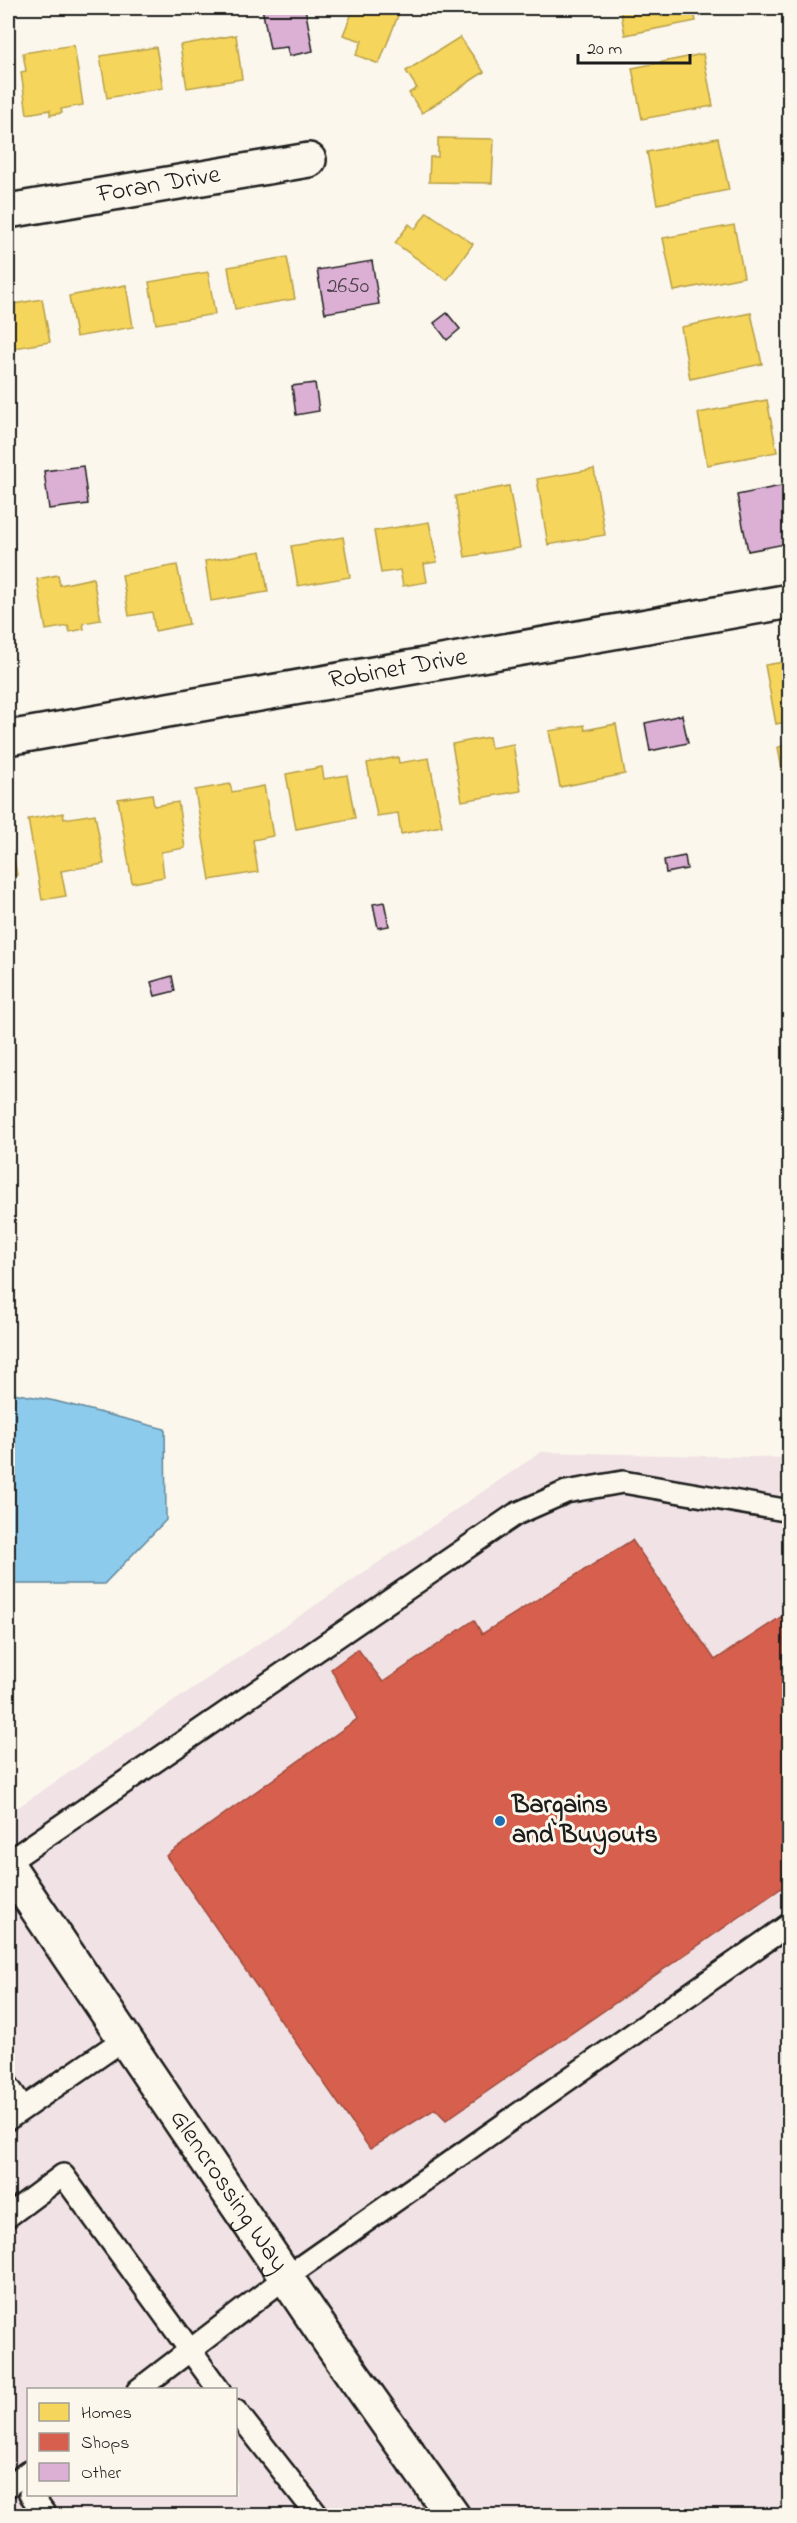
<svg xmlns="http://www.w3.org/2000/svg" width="797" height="2523" font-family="'Indie Flower',sans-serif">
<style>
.built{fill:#f1e2e5;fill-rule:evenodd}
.water{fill:#8dcbed;stroke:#608599;stroke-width:1.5}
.homes{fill:#f6d55c;stroke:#b59e49;stroke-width:1.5}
.shops{fill:#d6604d;stroke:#9e4c3e;stroke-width:1.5}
.building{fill:#dbb0d4;stroke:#1c1c1c;stroke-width:1.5}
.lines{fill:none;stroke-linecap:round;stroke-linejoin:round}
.lane-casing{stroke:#1c1c1c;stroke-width:26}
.street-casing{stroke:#1c1c1c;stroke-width:38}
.lane{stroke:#fbf7ec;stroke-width:21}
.street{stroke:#fbf7ec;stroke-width:33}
.poi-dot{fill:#1f6fb2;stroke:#fbf7ec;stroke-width:2}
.labels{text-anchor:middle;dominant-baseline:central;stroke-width:6;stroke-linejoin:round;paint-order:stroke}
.number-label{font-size:22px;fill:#4c414a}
.street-label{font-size:26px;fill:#1c1c1c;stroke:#fbf7ec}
.poi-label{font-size:26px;font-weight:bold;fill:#1c1c1c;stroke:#fbf7ec;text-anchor:start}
</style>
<rect width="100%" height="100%" fill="#fbf7ec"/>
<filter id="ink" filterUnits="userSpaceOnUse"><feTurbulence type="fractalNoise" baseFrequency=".0167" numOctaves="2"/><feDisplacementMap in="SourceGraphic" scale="12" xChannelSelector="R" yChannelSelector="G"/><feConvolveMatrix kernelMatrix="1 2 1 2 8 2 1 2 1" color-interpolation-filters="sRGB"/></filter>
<g filter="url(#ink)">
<path class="built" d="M541 1452 789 1458V2515H8V1814ZM28 2390H236V2494H28Z"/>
<polygon class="water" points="8,1392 55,1401 165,1429 166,1520 104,1584 8,1584"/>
<g class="homes">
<polygon points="354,8 401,8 379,64 356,55 362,41 343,35"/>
<polygon points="620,8 693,8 696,21 625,35"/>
<polygon points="236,35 242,79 187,88 180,45"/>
<polygon points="460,37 484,72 422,113 409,93 417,88 406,71"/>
<polygon points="74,45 83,105 61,109 62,113 50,115 50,110 27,114 21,72 26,71 23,53"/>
<polygon points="156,47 163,88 107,98 100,56"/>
<polygon points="703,54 713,106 642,119 632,68"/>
<polygon points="438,138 494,139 492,183 429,182 430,157 438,157"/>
<polygon points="718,138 729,190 657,204 647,152"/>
<polygon points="427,212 473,244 447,280 395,243 409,224 415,229"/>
<polygon points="734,225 744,277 674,291 663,238"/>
<polygon points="287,257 295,299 235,309 228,267"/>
<polygon points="208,272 215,314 156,324 149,282"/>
<polygon points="126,285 133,327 76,337 69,296"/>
<polygon points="42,299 50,342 8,349 8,305"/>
<polygon points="751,313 762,364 690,379 681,327"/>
<polygon points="767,400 777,452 707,465 698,413"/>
<polygon points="594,469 605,535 548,545 537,479"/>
<polygon points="509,486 520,548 465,557 455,496"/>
<polygon points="429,522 437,562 424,564 427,582 403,586 400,570 381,573 374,531"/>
<polygon points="343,537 350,577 298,586 291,546"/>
<polygon points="261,551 268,592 211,601 205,561"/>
<polygon points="177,565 189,624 155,631 152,612 129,616 122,575"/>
<polygon points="58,575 60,585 93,578 101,620 83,623 84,629 70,632 68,626 46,630 37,579"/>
<polygon points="790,661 790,721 776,724 765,665"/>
<polygon points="616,724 625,774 560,787 549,731 584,725 585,730"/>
<polygon points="489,737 491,748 513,744 521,791 462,801 452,744"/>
<polygon points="790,745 790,811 789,811 778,747"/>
<polygon points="398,757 399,763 429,758 442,826 401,834 398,813 377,816 367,763"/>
<polygon points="322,767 324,779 347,775 355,818 296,829 286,774"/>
<polygon points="230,784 232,792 264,786 273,836 253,840 258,872 210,880 195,790"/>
<polygon points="152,794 154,806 178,802 185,848 161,852 164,877 132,883 118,799"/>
<polygon points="63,813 64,819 95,814 104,864 61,871 66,896 42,900 28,819"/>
<polygon points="8,831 17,875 8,877"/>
</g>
<polygon class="shops" points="632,1540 715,1660 790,1611 790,1882 446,2120 435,2109 370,2149 166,1856 357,1719 331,1669 358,1649 383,1682 474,1620 482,1634"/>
<g class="building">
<polygon points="262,8 305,8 313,51 289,56 287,47 270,49"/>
<polygon points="372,261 379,304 325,313 317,270"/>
<polygon points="447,313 460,329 447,340 434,323"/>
<polygon points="315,383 319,411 296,415 292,386"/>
<polygon points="83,466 88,504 49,509 44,471"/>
<polygon points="786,485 790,502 790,543 748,551 737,495"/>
<polygon points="682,715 688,743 650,751 645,723"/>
<polygon points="685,856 687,869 666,873 664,860"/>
<polygon points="384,902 389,926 378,928 373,904"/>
<polygon points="172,976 175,991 155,996 151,982"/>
</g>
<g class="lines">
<defs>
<g id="lane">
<polyline points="8,1862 516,1514 566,1492 623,1482 790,1511"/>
<polyline points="8,2086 23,2108"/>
<polyline points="8,2119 124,2039"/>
<polyline points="8,2216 63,2175 219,2390"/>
<polyline points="138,2390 286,2277 790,1924"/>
<polyline points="236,2411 318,2516"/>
<polyline points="8,2486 28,2472"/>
<polyline points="30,2494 46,2516"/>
</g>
<g id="street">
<path id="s1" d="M8 211 309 160"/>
<path id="s2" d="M8 738 790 601"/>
<path id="s3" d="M8 1866 331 2344 453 2516"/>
</g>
</defs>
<use href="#lane" class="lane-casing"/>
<use href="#street" class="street-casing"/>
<use href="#lane" class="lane"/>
<use href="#street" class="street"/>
</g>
</g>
<circle class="poi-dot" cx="500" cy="1821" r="6"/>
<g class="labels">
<g class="number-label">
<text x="348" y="287">2650</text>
</g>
<g class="street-label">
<text stroke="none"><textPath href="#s1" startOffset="153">Foran Drive</textPath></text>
<text stroke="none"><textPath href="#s2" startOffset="396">Robinet Drive</textPath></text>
<text stroke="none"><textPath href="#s3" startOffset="393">Glencrossing Way</textPath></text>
</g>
<g class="poi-label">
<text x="512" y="1806">Bargains<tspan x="512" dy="30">and Buyouts</tspan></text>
</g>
</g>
<rect width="797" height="2523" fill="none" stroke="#fbf7ec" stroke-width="30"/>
<rect x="15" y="15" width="767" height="2493" fill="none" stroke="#1c1c1c" stroke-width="2" filter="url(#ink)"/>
<rect x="27" y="2388" width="210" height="108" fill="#fbf7ec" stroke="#a29f99" stroke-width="1.5"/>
<rect x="39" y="2403" width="30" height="18" fill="#f6d55c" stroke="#a29f99" stroke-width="1.5"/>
<text x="81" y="2418" font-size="18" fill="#1c1c1c">Homes</text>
<rect x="39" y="2433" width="30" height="18" fill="#d6604d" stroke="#a29f99" stroke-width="1.5"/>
<text x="81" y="2448" font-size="18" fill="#1c1c1c">Shops</text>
<rect x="39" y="2463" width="30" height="18" fill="#dbb0d4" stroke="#a29f99" stroke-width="1.5"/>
<text x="81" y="2478" font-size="18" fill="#1c1c1c">Other</text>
<path d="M578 54v9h112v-9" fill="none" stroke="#1c1c1c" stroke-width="3"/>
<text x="587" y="54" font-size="18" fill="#1c1c1c" stroke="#fbf7ec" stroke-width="4.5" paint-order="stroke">20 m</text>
</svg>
